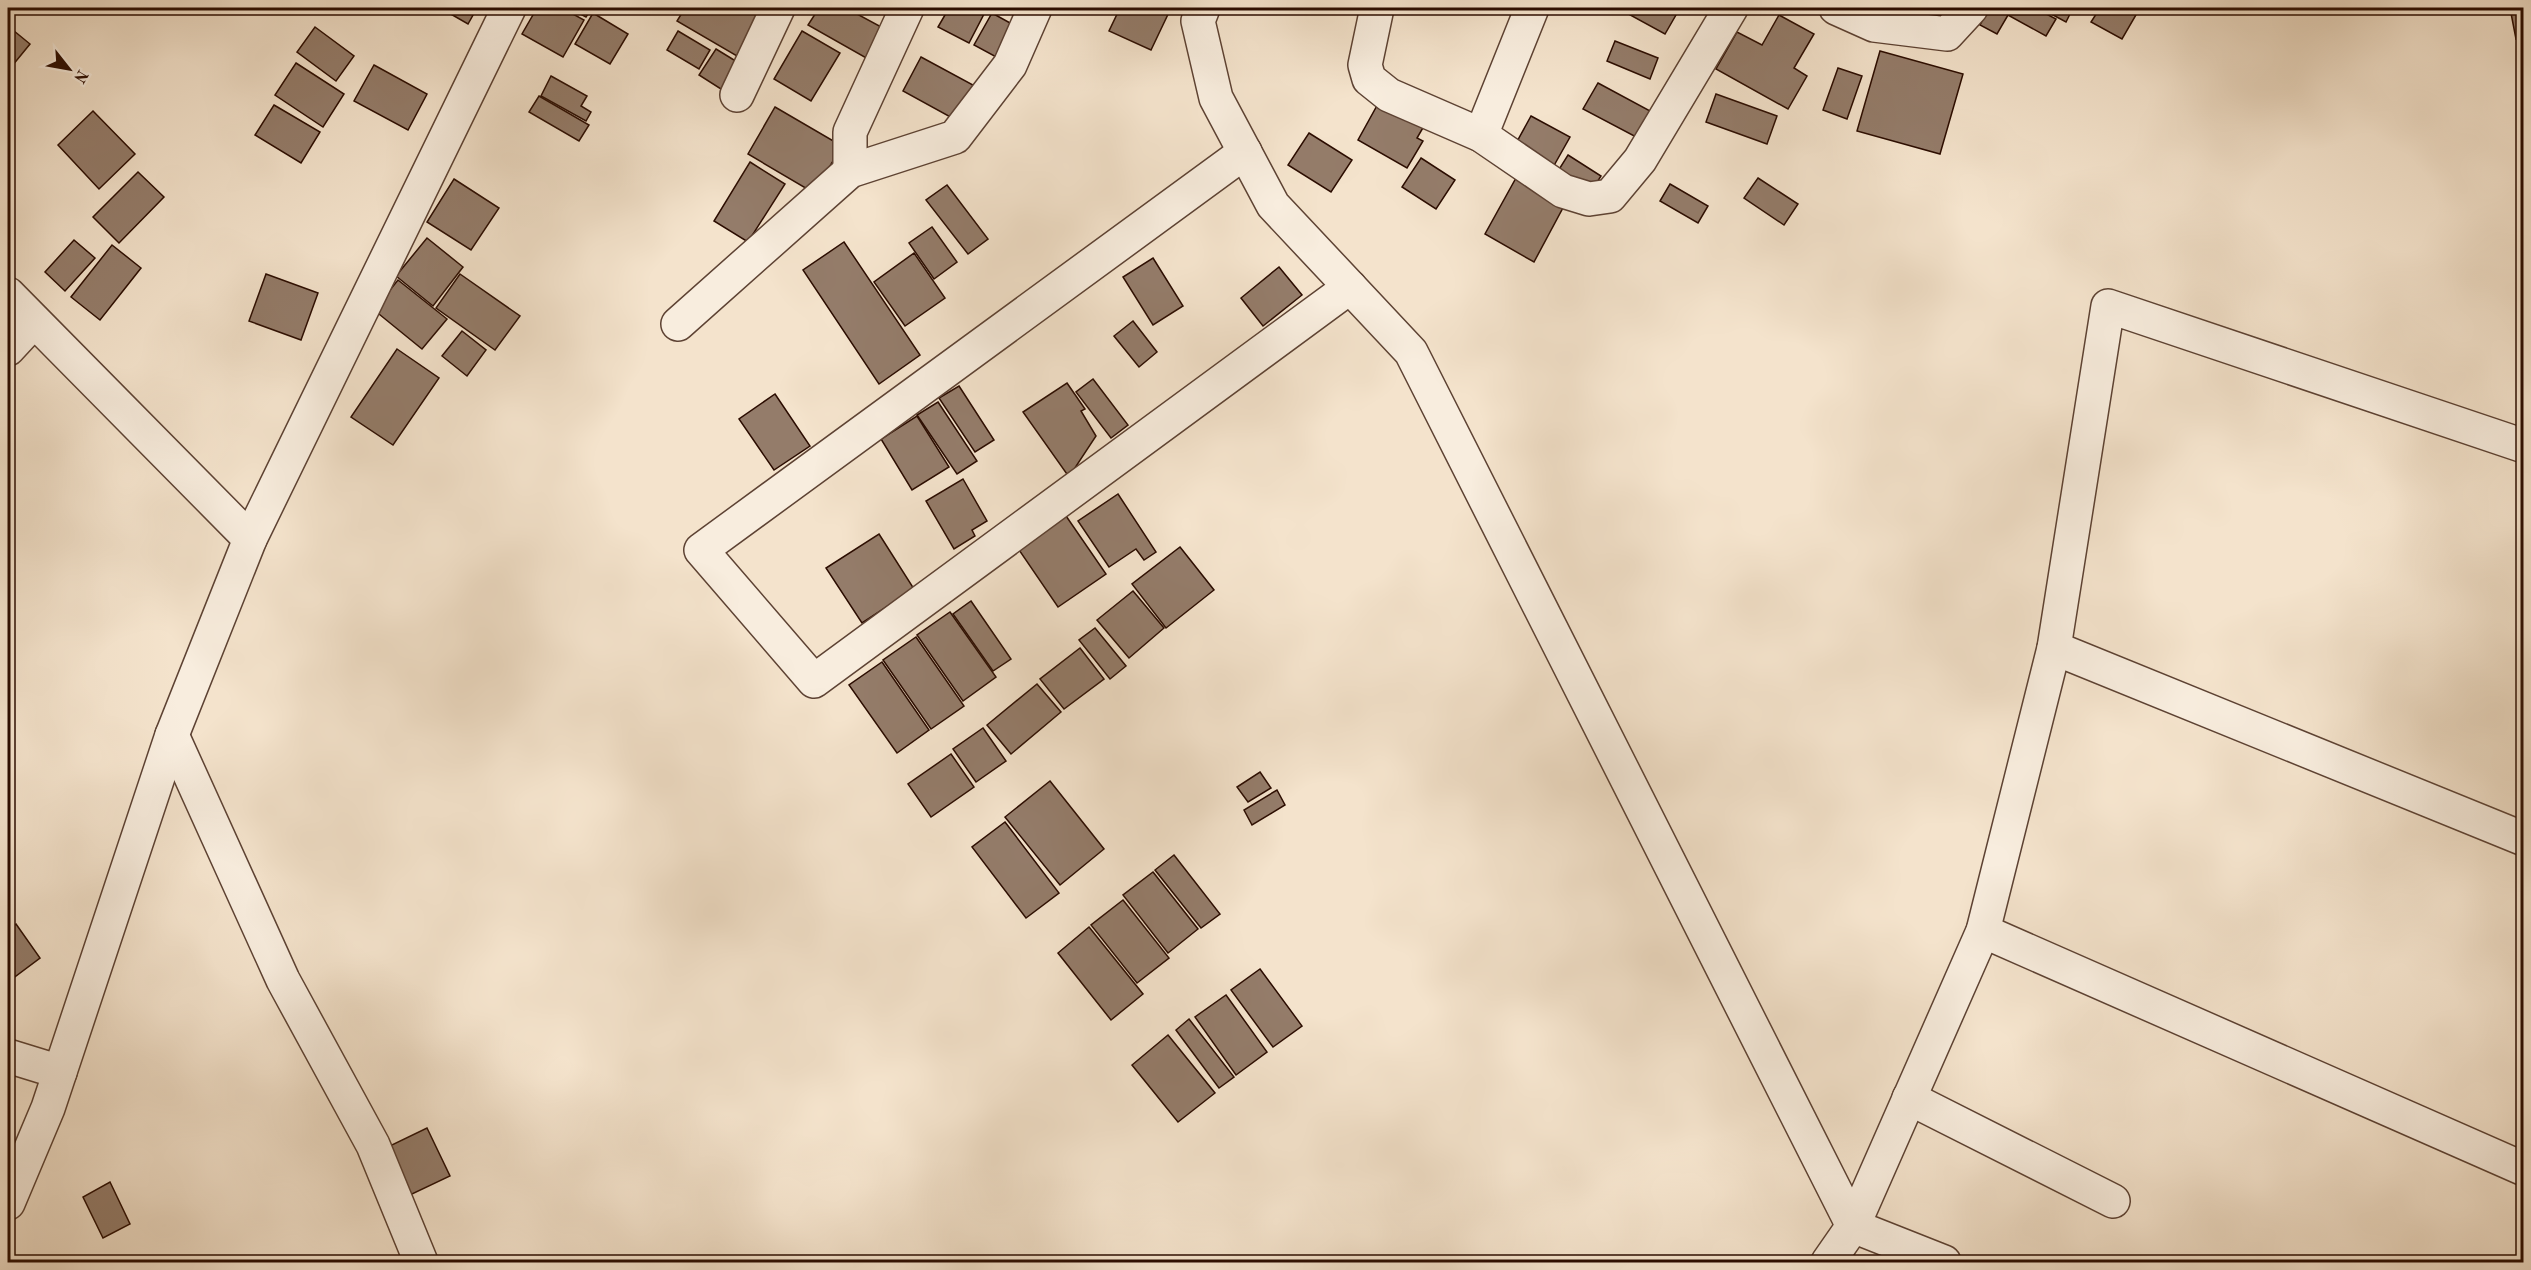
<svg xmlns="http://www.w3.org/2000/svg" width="2531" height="1270" font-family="'Old Standard TT',serif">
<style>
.building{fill:#947c6a;stroke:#2b0c00;stroke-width:1.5}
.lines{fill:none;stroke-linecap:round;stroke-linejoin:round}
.minor-casing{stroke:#5d4233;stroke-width:36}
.minor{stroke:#f8edde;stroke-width:33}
</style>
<rect width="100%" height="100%" fill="#f4e3cc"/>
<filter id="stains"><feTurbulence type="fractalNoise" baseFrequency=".00333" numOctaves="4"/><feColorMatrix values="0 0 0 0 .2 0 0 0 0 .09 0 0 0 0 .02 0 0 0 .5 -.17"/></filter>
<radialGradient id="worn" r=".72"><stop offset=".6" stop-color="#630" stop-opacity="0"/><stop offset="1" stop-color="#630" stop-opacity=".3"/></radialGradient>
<g class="building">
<polygon points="443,8 477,8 468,24 442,9"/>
<polygon points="537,8 562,8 584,20 563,57 522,34"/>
<polygon points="569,8 592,8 586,17"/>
<polygon points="685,8 774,8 754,66 677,21"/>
<polygon points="819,8 846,8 885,29 868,59 808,25"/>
<polygon points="949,8 971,8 984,14 969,43 938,27"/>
<polygon points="1120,8 1171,8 1151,50 1109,31"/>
<polygon points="1622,8 1680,8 1665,34 1621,10"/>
<polygon points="1989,8 2035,8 2056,19 2046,36 2008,15 1997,34 1980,25"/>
<polygon points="2040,8 2073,8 2066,22"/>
<polygon points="2100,8 2140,8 2122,39 2091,22"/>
<polygon points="2510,8 2524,8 2524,37 2516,39"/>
<polygon points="593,13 628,34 610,64 575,44"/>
<polygon points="992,13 1028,33 1011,65 974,45"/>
<polygon points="1779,15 1814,34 1794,68 1807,76 1788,109 1716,69 1737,32 1762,45"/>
<polygon points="8,26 30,44 8,71"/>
<polygon points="315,27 354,56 336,81 297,52"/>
<polygon points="678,31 710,50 699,69 667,50"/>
<polygon points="802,31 840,53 811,101 774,79"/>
<polygon points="1615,41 1658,58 1650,79 1607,61"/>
<polygon points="716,49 752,71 735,98 699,75"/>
<polygon points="1880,51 1963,74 1940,154 1857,131"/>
<polygon points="921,57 973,85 954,119 903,91"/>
<polygon points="296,63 344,94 323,127 275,95"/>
<polygon points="374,65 427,94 408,130 354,101"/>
<polygon points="1838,68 1862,76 1847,119 1823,110"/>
<polygon points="551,76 587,96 581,106 591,112 586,121 541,96"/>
<polygon points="1598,83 1652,112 1638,138 1583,109"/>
<polygon points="1716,94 1777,116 1767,144 1706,122"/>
<polygon points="539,96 589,125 579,141 529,112"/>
<polygon points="1379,102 1424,126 1417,138 1423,141 1407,168 1358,140"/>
<polygon points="274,105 320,132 301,163 255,135"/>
<polygon points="775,107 842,146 814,193 748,154"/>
<polygon points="93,111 135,154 99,189 58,145"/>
<polygon points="1531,116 1570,137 1552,169 1514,147"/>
<polygon points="1309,133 1352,160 1331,192 1288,165"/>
<polygon points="1568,155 1601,176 1591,192 1558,171"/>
<polygon points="1421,158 1455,180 1436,209 1402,187"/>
<polygon points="750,162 785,184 748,242 714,221"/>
<polygon points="138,172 164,197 119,243 93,217"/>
<polygon points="1516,178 1565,204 1534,262 1485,234"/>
<polygon points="1758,178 1798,204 1784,225 1744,198"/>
<polygon points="454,179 499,208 471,250 427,222"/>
<polygon points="1670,184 1708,206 1698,223 1660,201"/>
<polygon points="947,185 988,239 968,254 926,200"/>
<polygon points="932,227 957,262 934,279 909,243"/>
<polygon points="427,238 463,267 433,306 396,276"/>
<polygon points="74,240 95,258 65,291 45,272"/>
<polygon points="844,242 920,355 879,384 803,270"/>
<polygon points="112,245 141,268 100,320 71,297"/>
<polygon points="914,253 945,298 905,326 874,282"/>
<polygon points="1153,258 1183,306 1153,325 1123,277"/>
<polygon points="1279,267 1302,295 1263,326 1241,298"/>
<polygon points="266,274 318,293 301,340 249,321"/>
<polygon points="460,274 520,316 495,350 436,308"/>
<polygon points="398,280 447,319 422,349 374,310"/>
<polygon points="1133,321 1157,352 1139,367 1114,336"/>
<polygon points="462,331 486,350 467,376 442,356"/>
<polygon points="397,349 439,378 393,445 351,417"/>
<polygon points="1093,379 1128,425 1111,438 1076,392"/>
<polygon points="1067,383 1085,409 1081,411 1096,436 1069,477 1023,412"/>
<polygon points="959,386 994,440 975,452 939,398"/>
<polygon points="775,394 810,446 774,470 739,419"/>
<polygon points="938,402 977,461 957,474 917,415"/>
<polygon points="917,416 949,467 912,490 881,439"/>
<polygon points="963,479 987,521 972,530 975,536 954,549 926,501"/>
<polygon points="1118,494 1156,552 1144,560 1136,549 1109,567 1078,521"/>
<polygon points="1064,513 1106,574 1058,607 1017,547"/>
<polygon points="879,534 914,589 862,623 826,568"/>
<polygon points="1180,547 1214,590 1166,628 1132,584"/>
<polygon points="1133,591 1164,628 1129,658 1097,620"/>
<polygon points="971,601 1011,659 993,671 953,614"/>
<polygon points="950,612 996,677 963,701 917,635"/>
<polygon points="1095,628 1126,666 1110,679 1079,640"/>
<polygon points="916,637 964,706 931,729 883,660"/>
<polygon points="1080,648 1104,679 1064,709 1040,679"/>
<polygon points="882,662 929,730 897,753 849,685"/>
<polygon points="1037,684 1061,712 1011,754 987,725"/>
<polygon points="983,728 1006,761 976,782 953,749"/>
<polygon points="951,754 974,787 931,817 908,784"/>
<polygon points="1260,772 1271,788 1248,802 1237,787"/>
<polygon points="1050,781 1104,849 1060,885 1005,817"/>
<polygon points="1277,790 1285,805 1252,825 1244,810"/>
<polygon points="1005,822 1059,893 1026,918 972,847"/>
<polygon points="1174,855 1220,914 1201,928 1155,870"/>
<polygon points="1153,872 1198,929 1168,953 1123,895"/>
<polygon points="1123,900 1169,958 1137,983 1091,925"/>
<polygon points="16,924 40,958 8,982 8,930"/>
<polygon points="1089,927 1143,994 1111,1020 1058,953"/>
<polygon points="1260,969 1302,1026 1273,1047 1231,990"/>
<polygon points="1226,995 1267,1052 1236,1075 1195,1017"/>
<polygon points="1189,1019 1234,1077 1219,1088 1176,1030"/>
<polygon points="1168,1035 1215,1093 1178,1122 1132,1065"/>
<polygon points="427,1128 450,1176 393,1203 371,1155"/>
<polygon points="110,1182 130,1224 103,1238 83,1197"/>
</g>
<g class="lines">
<defs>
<g id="minor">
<polyline points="1203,8 1198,21 1216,98 1273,205 1411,352 1853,1226 1944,1262"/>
<polyline points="1377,8 1365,65 1369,79 1389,95 1481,135 1563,191 1589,199 1610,196 1640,160 1731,8"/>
<polyline points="1836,8 1874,25 1947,34 1971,8"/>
<polyline points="737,95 778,8"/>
<polyline points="1481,135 1532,8"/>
<polyline points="1245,152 701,550 814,681 1350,287"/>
<polyline points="850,171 850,132 907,8"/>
<polyline points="8,294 250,539"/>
<polyline points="678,324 850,171 955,137 1010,65 1035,8"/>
<polyline points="8,349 34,321"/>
<polyline points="2054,648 2524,839"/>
<polyline points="172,735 283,980 373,1145 421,1262"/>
<polyline points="1983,931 2524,1169"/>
<polyline points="8,1056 60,1072"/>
<polyline points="1909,1098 2113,1201"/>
<polyline points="8,1203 48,1108 172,735 250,539 509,8"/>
<polyline points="1828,1262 1853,1226 1983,931 2054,648 2108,306 2524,446"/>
</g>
</defs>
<use href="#minor" class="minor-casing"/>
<use href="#minor" class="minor"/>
</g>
<rect width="2531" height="1270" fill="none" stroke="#f4e3cc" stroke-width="30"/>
<rect x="9" y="9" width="2513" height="1252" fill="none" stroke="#2b0c00" stroke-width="3"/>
<rect x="15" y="15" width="2501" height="1240" fill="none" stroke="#2b0c00" stroke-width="1.5"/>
<g transform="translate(69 69) rotate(121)" stroke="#f8edde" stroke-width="4.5" paint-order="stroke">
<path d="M0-4.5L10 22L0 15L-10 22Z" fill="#2b0c00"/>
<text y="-9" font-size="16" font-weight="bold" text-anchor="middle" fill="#2b0c00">N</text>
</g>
<rect width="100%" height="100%" filter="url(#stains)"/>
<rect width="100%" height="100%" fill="url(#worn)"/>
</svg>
